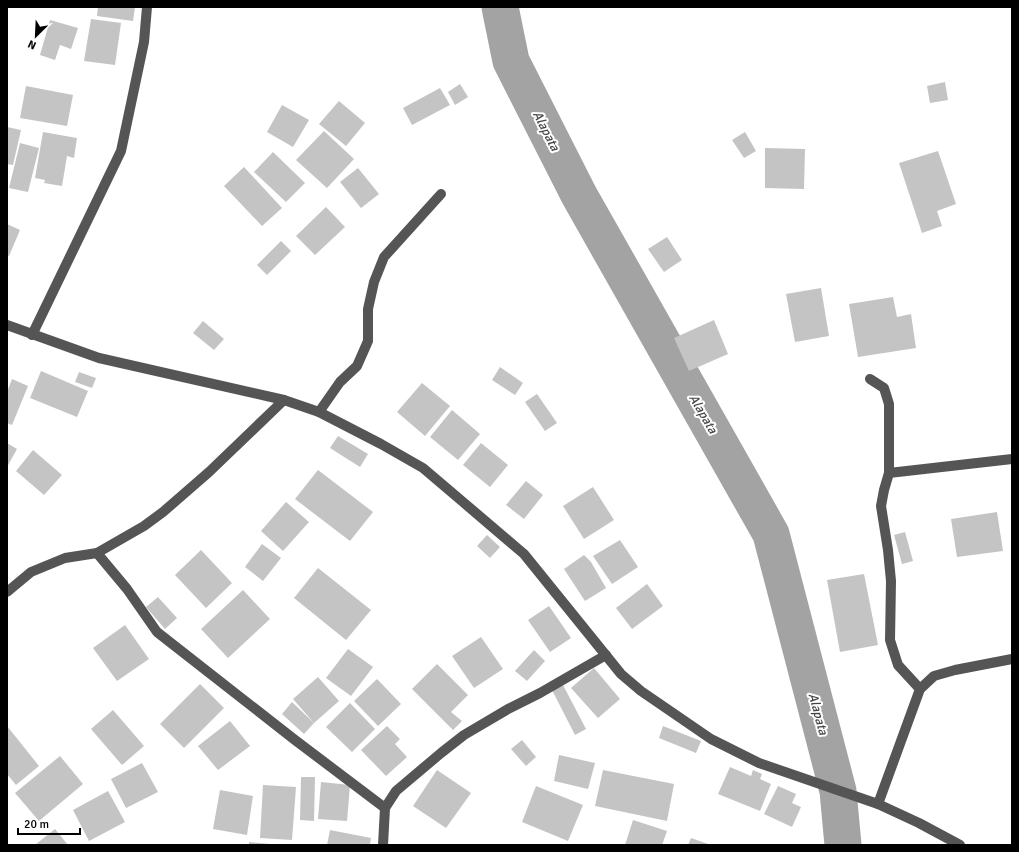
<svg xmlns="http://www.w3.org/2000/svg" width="1019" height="852" font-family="Signika,sans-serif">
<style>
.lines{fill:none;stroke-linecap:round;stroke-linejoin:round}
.river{stroke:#a3a3a3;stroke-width:37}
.building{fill:#c4c4c4}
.minor{stroke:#555;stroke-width:10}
.labels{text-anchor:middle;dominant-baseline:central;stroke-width:4;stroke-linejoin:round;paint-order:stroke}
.water-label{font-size:13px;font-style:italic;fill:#444;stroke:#fff}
</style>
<rect width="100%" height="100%" fill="#fff"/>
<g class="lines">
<polyline class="river" points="500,7 511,61 579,195 771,534 838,791 843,845"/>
</g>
<g class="building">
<polygon points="98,7 135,7 133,21 97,16"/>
<polygon points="91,19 121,23 115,65 84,61"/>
<polygon points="50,20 78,28 71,49 60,45 55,60 40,55"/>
<polygon points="945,82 948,100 930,103 927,86"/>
<polygon points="460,84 468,97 455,105 448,92"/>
<polygon points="26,86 73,95 67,126 20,118"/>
<polygon points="440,88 450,105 412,125 403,108"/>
<polygon points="339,101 365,123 346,146 319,124"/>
<polygon points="282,105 309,120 293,147 267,132"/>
<polygon points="7,127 21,130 13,165 7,164"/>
<polygon points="324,131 354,159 327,188 296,160"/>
<polygon points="43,132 77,138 74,158 67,156 62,186 44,183 45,180 35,178"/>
<polygon points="745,132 756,151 744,158 732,140"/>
<polygon points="20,143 39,148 28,192 9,188"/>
<polygon points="765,148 805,149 804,189 765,188"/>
<polygon points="938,151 956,204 937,211 942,226 922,233 899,163"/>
<polygon points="273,152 305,183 286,202 254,172"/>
<polygon points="244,167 282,208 262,226 224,186"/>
<polygon points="358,168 379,194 361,208 340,182"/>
<polygon points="326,207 345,227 315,255 296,236"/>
<polygon points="7,224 20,230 9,256 7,255"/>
<polygon points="667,237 682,260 664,272 648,249"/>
<polygon points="281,241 291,251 267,275 257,265"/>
<polygon points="821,288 829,336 795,342 786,294"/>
<polygon points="893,297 897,317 911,314 916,348 858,357 849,304"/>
<polygon points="714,320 728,354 689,371 674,338"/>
<polygon points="203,321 224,339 214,350 193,333"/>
<polygon points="500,367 523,383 515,395 492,380"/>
<polygon points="41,371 88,391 77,417 30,398"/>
<polygon points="79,372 96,378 92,388 75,382"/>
<polygon points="12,379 28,386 12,425 7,423 7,392"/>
<polygon points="422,383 450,406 425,436 397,412"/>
<polygon points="537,394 557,423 545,431 525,402"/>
<polygon points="452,410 480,434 458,460 430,437"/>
<polygon points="338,436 368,454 360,467 330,448"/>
<polygon points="7,443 17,449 7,467"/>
<polygon points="481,443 508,465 490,487 463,465"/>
<polygon points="33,450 62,475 44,495 16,471"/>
<polygon points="318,470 373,512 350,541 295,499"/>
<polygon points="526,481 543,495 524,519 506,505"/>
<polygon points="593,487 614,520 584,539 563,506"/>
<polygon points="286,502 309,522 283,551 261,531"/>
<polygon points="997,512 1003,551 957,557 951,519"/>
<polygon points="905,532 913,561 902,564 894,535"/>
<polygon points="487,535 500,547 490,558 477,546"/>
<polygon points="620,540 638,567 612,584 593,556"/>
<polygon points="262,544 281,558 263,581 245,567"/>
<polygon points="201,550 232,583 206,608 175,575"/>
<polygon points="584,555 591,562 606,588 585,601 564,569"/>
<polygon points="318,568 371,610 346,640 294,598"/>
<polygon points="864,574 878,645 840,652 827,580"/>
<polygon points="647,584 663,606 632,629 616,608"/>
<polygon points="243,590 270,619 228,658 201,629"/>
<polygon points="158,597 177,618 165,629 146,607"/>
<polygon points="549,606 571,638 550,652 528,620"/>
<polygon points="125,625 149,659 117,681 93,648"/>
<polygon points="481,637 503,669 474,688 452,656"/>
<polygon points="348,649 373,667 351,696 326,678"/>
<polygon points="534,650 545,661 527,681 515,671"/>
<polygon points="437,664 468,695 451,712 462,721 453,730 412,689"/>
<polygon points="594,668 620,699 598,718 571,688"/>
<polygon points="318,677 339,701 314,723 293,699"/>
<polygon points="377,679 401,704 378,726 354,701"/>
<polygon points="200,684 224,708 184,748 160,724"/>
<polygon points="563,685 586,729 575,735 552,690"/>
<polygon points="292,702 314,723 304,734 282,714"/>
<polygon points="350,703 375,729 352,752 326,727"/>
<polygon points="113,710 144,746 122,765 91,729"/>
<polygon points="230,721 250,746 218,770 198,746"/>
<polygon points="7,726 39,766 16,785 7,774"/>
<polygon points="387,726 400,739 395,744 407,757 386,776 361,750"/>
<polygon points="663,726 701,741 696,753 659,738"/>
<polygon points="522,740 536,757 526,766 511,749"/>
<polygon points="559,755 595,763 588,789 554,781"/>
<polygon points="60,756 83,784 39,821 15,793"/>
<polygon points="142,763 158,792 126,808 111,779"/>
<polygon points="730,767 751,776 753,770 762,774 760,779 771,784 760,811 718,794"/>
<polygon points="437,770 471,793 446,828 413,806"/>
<polygon points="603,770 674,784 667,821 595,806"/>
<polygon points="301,777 315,777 314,821 300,820"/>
<polygon points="321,782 350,785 347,821 318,819"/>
<polygon points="263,785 296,787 292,840 260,838"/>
<polygon points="536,786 583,805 568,841 522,822"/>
<polygon points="778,786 796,794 792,803 801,807 792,827 764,814"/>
<polygon points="220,790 253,796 247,835 213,829"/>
<polygon points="108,791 125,822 89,841 73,810"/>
<polygon points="633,820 667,831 662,845 625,845"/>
<polygon points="55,829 68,845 35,845"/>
<polygon points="330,830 371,838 370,845 327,845"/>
<polygon points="691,838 711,845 688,845"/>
<polygon points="249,842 271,844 271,845 249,845"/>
</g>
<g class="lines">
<g class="minor">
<polyline points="7,325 99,358 284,400 319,412 381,444 423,468 463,502 524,554 621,674 641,691 711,739 759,763 878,804 919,823 960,845"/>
<polyline points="32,335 121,151 144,42 147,7"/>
<polyline points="870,379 884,388 889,404 889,473 884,490 881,506 888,550 891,581 890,640 898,665 920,689"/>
<polyline points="319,412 340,382 357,366 368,341 368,309 374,282 384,257 441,194"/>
<polyline points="889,473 1012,459"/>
<polyline points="97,553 127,589 157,632 295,740 385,808"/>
<polyline points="7,592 31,572 65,558 97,553 144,526 163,512 209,472 284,400"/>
<polyline points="878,804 920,689 934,676 955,670 1012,659"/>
<polyline points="383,845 385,808 396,791 441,753 464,735 508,709 540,693 606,655"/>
</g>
</g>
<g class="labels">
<g class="water-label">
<text transform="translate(546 131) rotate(63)">Alapata</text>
<text transform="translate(703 414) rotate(60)">Alapata</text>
<text transform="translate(818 714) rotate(75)">Alapata</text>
</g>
</g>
<rect width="1019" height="852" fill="none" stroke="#000000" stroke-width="16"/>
<g transform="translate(36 36) rotate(204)" stroke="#ffffff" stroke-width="3" paint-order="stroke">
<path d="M0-3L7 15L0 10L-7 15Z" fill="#000000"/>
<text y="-6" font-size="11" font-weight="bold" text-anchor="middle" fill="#000000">N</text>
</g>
<path d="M18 828v6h62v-6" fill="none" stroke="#000000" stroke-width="2"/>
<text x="24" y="828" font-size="12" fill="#000000" stroke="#ffffff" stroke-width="3" paint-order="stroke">20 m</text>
</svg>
